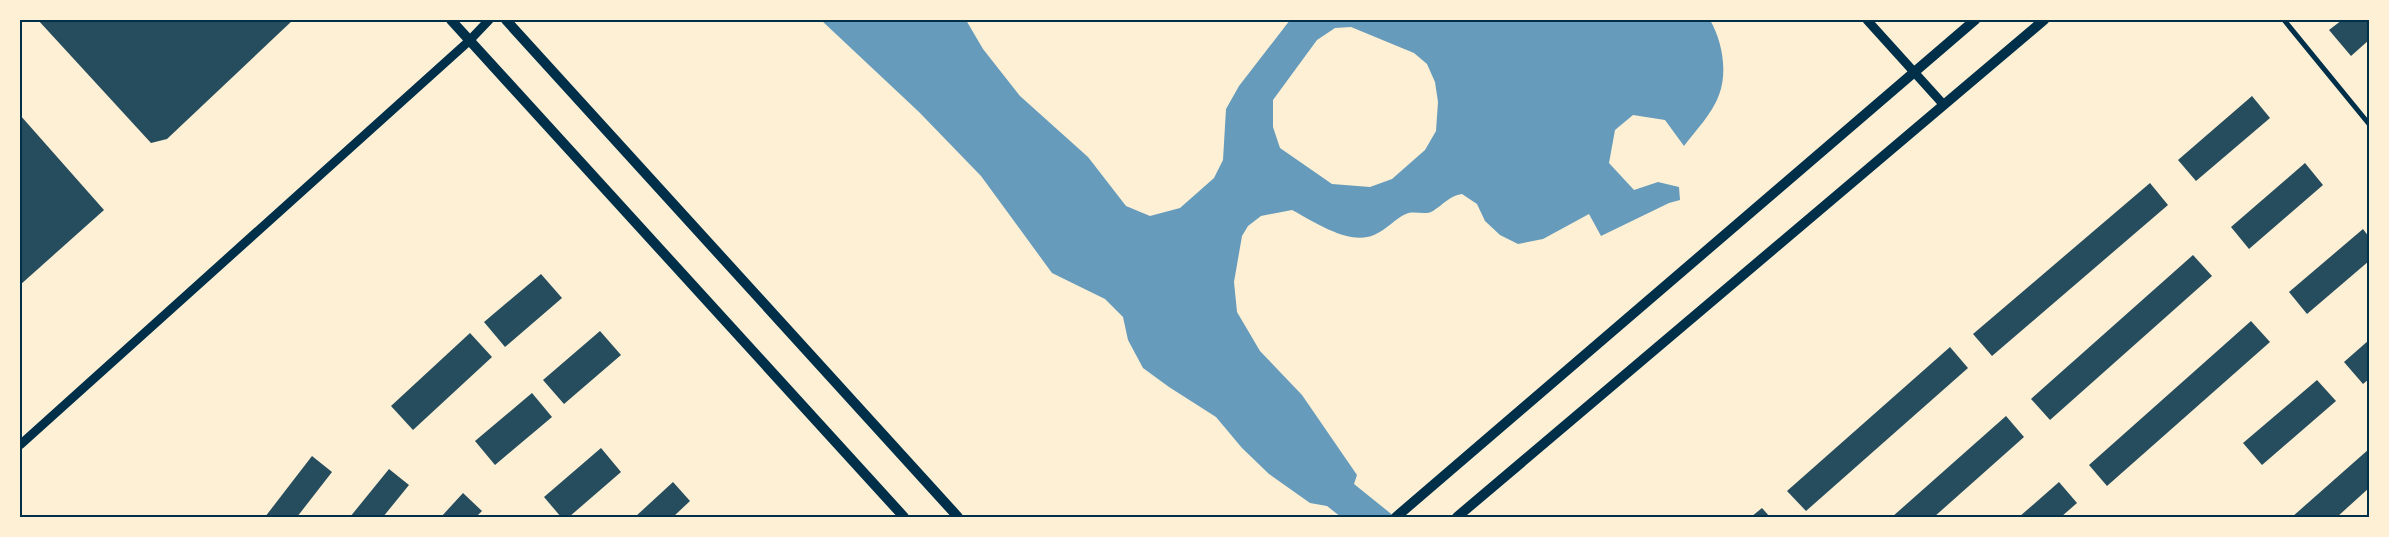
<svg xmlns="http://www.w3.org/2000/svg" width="2389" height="537" font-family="Commissioner,sans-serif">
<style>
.water{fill:#669bbc;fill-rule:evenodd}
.building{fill:#264d5e}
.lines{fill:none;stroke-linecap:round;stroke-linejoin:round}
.minor{stroke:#003049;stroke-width:5}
.tertiary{stroke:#003049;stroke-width:9}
.secondary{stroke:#003049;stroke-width:10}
.neatline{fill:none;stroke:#003049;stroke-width:2}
</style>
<rect width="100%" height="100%" fill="#fdf0d5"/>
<path class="water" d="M821 20H966L983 49 1020 96 1088 157 1126 206 1150 216 1180 208 1214 178 1223 160 1226 109 1239 86 1290 20H1710C1722 40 1728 72 1719 95 1712 114 1696 130 1684 146L1665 120 1633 115 1615 130 1609 163 1634 190 1658 182 1679 187 1680 200 1669 203 1601 236 1589 214 1543 239 1518 244 1500 235 1485 221 1477 204 1462 194C1449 196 1444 204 1433 211 1425 216 1414 210 1406 214 1396 218 1386 230 1374 235 1349 246 1313 221 1292 210L1261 216 1248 226 1242 236 1234 282 1237 312 1260 351 1302 395 1357 475 1354 484 1395 517H1341L1327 506 1310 503 1269 474 1242 448 1216 417 1169 387 1143 368 1128 340 1123 317 1105 299 1052 273 981 176 919 112ZM1351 27 1414 53 1427 64 1435 82 1438 102 1436 131 1425 150 1392 179 1370 187 1332 184 1280 148 1273 127V100L1317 40 1335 28Z"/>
<g class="building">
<polygon points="38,20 293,20 167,139 151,143"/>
<polygon points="2342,20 2369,20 2369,40 2351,56 2329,30"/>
<polygon points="2252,96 2270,118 2196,181 2178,160"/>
<polygon points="20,115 104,210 20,285"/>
<polygon points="2305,163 2323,185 2249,249 2231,227"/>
<polygon points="2150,183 2168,205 1992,356 1973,334"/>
<polygon points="2363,229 2369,237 2369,261 2307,314 2289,292"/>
<polygon points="2193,255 2212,276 2050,420 2031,399"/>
<polygon points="541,274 562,298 505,347 484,322"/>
<polygon points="2251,321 2270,342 2107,486 2089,465"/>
<polygon points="600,331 621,355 564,404 543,380"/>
<polygon points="470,333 492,357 413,430 391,406"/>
<polygon points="2369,340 2369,379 2363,384 2344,362"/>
<polygon points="1950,347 1968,368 1806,511 1787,491"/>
<polygon points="2317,380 2336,401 2262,465 2243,443"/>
<polygon points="532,393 552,417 495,465 475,441"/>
<polygon points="2006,416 2024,437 1934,517 1892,517"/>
<polygon points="601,448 621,472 569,517 561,517 544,497"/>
<polygon points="2369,449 2369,488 2337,517 2292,517"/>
<polygon points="312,456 332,472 297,517 265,517"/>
<polygon points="389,469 409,485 383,517 350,517"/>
<polygon points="673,482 690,501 673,517 635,517"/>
<polygon points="2059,482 2077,503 2061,517 2019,517"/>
<polygon points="463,493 482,511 476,517 441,517"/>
<polygon points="1762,508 1770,517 1751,517"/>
</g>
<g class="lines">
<polyline class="minor" points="2284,20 2369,124"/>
<g class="tertiary">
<polyline points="1867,20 1943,104"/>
<polyline points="20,445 469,41 489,20"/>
</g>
<g class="secondary">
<polyline points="451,20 904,517"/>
<polyline points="506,20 958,517"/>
<polyline points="1396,517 1975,20"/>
<polyline points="1457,517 2044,20"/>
</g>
</g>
<rect width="2389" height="537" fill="none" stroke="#fdf0d5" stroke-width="42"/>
<rect x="21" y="21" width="2347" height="495" class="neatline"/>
</svg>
